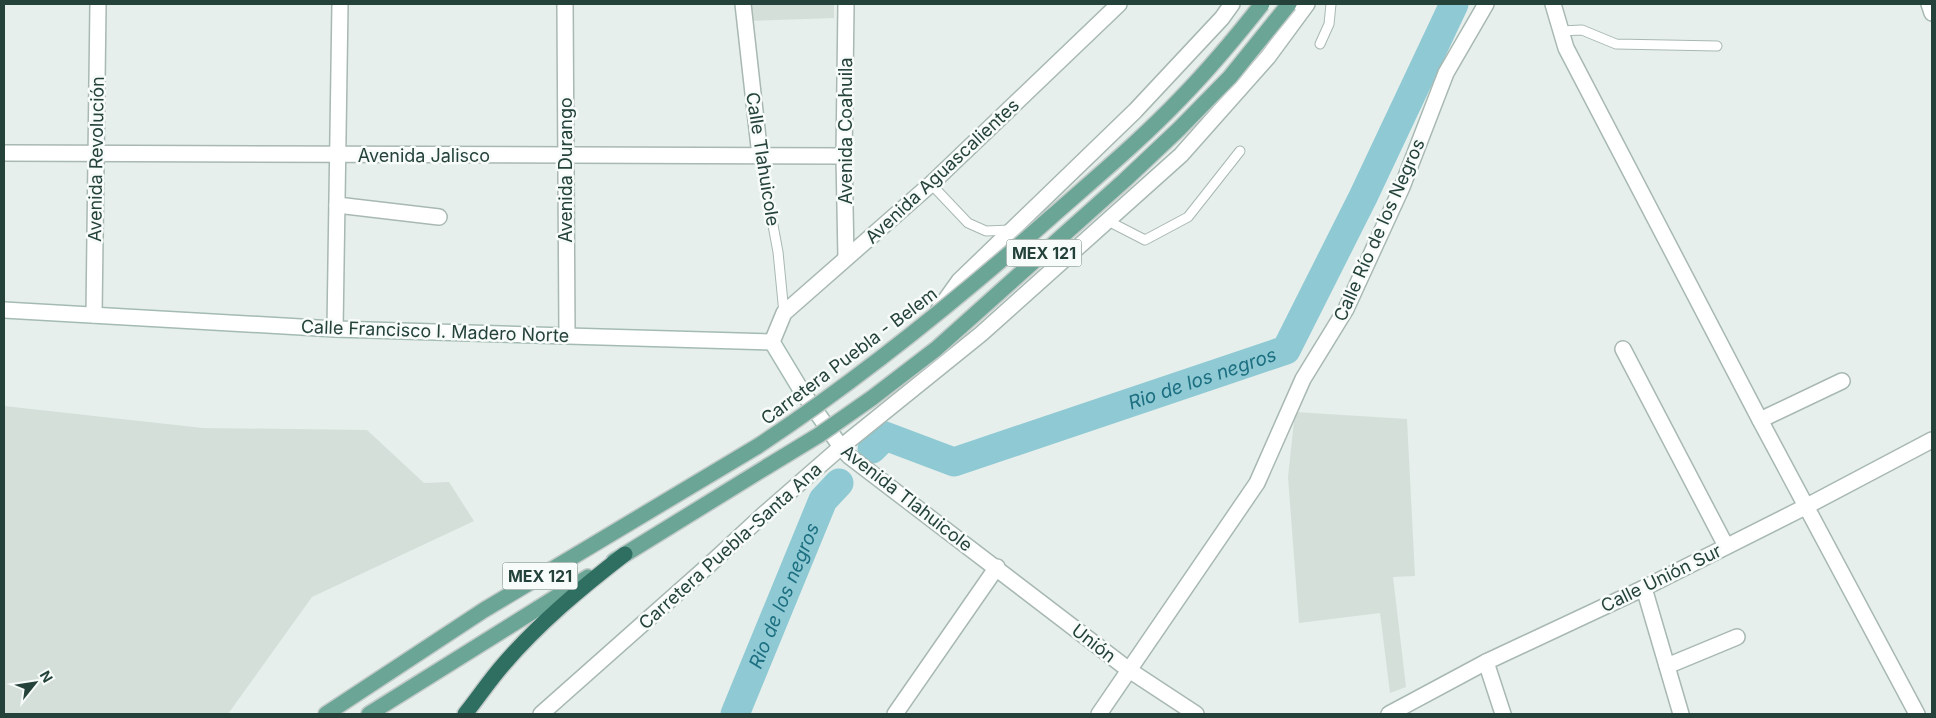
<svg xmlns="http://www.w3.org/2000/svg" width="1936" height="718" font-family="Inter,sans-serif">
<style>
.built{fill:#d4dfda}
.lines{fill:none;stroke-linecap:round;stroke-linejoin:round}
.river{stroke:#8ec9d4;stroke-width:29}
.service-casing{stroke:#a8b8b2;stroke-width:11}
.minor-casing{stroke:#a8b8b2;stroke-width:18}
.tertiary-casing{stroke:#a8b8b2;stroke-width:18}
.secondary-casing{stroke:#a4bbb3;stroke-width:18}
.primary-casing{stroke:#c2cac8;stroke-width:18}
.motorway-casing{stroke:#c2cac8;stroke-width:18}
.service{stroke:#fff;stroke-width:9}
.minor{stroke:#fff;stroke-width:15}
.tertiary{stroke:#fff;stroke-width:15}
.secondary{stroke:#fff;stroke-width:15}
.primary{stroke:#6aa596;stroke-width:15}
.motorway{stroke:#2f6f62;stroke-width:15}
.primary-bridge-casing{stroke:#c2cac8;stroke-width:18;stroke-linecap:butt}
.primary-bridge{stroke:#6aa596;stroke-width:15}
.labels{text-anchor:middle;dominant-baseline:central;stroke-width:5;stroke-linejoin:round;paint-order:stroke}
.shield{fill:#f7fbf9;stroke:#637a73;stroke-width:1}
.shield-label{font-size:16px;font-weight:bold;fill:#24423a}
.street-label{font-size:18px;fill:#24423a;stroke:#f7fbf9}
.water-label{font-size:19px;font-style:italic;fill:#1c6f80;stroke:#f7fbf9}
</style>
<rect width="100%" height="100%" fill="#e6efeb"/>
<g class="built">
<polygon points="744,4 834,4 834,18 746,21"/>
<polygon points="4,406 203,428 367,430 424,483 449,482 474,521 312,597 228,714 4,714"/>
<polygon points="1295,412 1407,419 1415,576 1393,577 1406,687 1390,693 1380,613 1299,623 1288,477"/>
</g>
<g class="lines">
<g class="river">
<path id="s1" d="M872 449 885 436 954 462 1286 350 1363 197 1454 4"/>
<path id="s2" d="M735 714 823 500 839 483"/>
</g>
<defs>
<g id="service">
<polyline points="1561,31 1582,30 1616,44 1717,46"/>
<polyline points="1320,44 1329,24 1331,4"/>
<polyline points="760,156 778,252 784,313"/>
<polyline points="931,184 968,223 986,231 1010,230"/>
<polyline points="1108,221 1145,240 1188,217 1240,151"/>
</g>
<g id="minor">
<polyline points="743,4 760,156"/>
<polyline points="846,4 844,156 846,258"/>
<polyline points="1553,4 1566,48 1760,420 1917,714"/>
<polyline points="1929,4 1932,13"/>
<polyline points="4,153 844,156"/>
<polyline points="337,205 439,217"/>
<polyline points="94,315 98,4"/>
<polyline points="335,329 340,4"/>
<polyline points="772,342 784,313 931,184 1119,4"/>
<polyline points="1623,349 1726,546"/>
<polyline points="1760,420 1842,381"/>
<polyline points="841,447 849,456 1129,670 1196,714"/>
<polyline points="1644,588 1681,714"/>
<polyline points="1486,662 1503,714"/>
<polyline points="1667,666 1737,637"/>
<polyline points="895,714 997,567"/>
<polyline points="1099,714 1257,483 1303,379 1346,309 1402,187 1446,73 1486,4"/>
<polyline points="1389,714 1486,662 1644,588 1807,506 1932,440"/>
</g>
<g id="tertiary">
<polyline points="565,4 567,335"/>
<polyline points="939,309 959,281 1135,111 1222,18 1232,4"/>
<polyline points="541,714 709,565 763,515 841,447 981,334 1181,155 1268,57 1307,4"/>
</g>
<polyline id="secondary" points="4,310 335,329 772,342 801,390 841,447"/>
<g id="primary">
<polyline points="614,561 768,466"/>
<polyline points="326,714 484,610 758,446"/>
<polyline points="369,714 588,577"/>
</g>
<path id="motorway" d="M465 714C478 698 489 681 503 665 539 623 581 588 625 554"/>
</defs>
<use href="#service" class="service-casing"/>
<use href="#minor" class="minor-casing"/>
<use href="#tertiary" class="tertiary-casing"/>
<use href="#secondary" class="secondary-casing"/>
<use href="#primary" class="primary-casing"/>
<use href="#motorway" class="motorway-casing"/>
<use href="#service" class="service"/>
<use href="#minor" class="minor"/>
<use href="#tertiary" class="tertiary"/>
<use href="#secondary" class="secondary"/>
<use href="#primary" class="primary"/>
<use href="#motorway" class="motorway"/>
<defs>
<g id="primary-bridge">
<path d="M758 446C861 378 957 300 1050 218 1094 179 1140 141 1181 98 1210 68 1236 37 1262 4"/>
<polyline points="768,466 819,435 872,398 936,349 1125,180 1179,129 1230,77 1289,4"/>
</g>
</defs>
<use href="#primary-bridge" class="primary-bridge-casing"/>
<use href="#primary-bridge" class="primary-bridge"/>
</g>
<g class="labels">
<g class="shield">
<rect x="1006.5" y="239.5" width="75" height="27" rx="4"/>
<rect x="502.5" y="562.5" width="75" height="27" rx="4"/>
</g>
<g class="shield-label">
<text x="1044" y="253">MEX 121</text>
<text x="540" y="576">MEX 121</text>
</g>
<g class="street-label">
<text transform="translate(845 131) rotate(-90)">Avenida Coahuila</text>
<text x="424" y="155">Avenida Jalisco</text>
<text transform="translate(96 159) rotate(-89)">Avenida Revolución</text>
<text transform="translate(763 159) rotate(81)">Calle Tlahuicole</text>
<text transform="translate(565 170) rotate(-90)">Avenida Durango</text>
<text transform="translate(942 171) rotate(-43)">Avenida Aguascalientes</text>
<text transform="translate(1379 230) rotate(-66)">Calle Río de los Negros</text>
<text transform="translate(435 331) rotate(2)">Calle Francisco I. Madero Norte</text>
<text transform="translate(849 356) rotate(-37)">Carretera Puebla - Belem</text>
<text transform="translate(907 498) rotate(38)">Avenida Tlahuicole</text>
<text transform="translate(730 546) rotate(-42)">Carretera Puebla-Santa Ana</text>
<text transform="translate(1661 578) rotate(-26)">Calle Unión Sur</text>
<text transform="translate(1094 643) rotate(38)">Unión</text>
</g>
<g class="water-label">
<text stroke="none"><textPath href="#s1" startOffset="354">Rio de los negros</textPath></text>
<text stroke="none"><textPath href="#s2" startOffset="128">Rio de los negros</textPath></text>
</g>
</g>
<rect width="1936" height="718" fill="none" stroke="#24423a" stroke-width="10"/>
<g transform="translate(35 683) rotate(60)" stroke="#f7fbf9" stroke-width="4" paint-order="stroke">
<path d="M0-4L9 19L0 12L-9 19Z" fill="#24423a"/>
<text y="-8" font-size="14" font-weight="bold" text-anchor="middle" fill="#24423a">N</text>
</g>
</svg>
